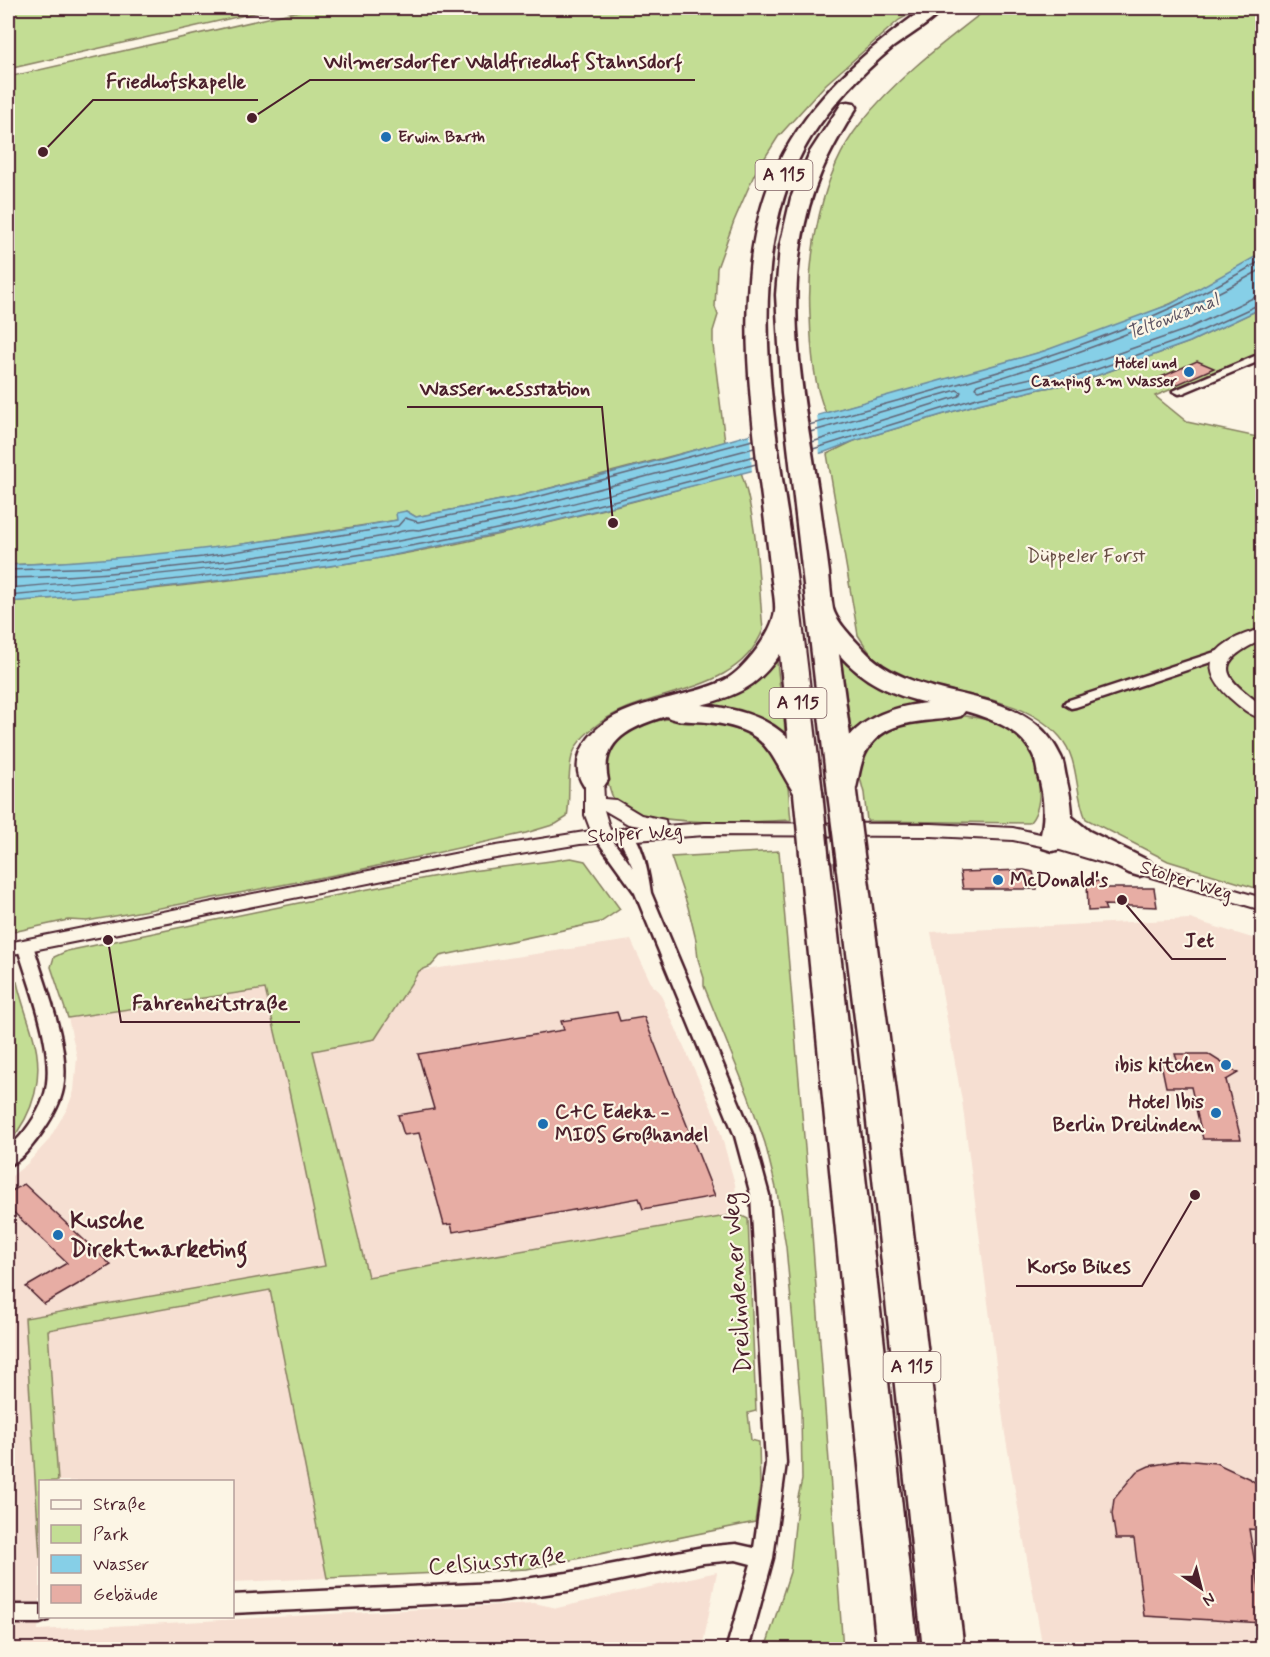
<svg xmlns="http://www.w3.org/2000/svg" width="1270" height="1657" font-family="Mynerve,sans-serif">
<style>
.built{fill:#f6dfd2}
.green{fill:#c3dd94;stroke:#867e60;stroke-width:1.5}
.water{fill:#86cfe7;stroke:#6e899c;stroke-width:1.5}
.pier{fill:#fcf5e5}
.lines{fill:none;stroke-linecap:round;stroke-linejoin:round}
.shore{stroke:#626576;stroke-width:1.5}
.building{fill:#e7ada4;stroke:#4a1f2b;stroke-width:1.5}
.minor-casing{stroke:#4a1f2b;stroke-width:5}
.tertiary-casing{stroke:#4a1f2b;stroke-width:4}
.motorway-casing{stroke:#4a1f2b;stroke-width:5}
.minor{fill:#fcf5e5;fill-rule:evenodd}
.tertiary{fill:#fcf5e5;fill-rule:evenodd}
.motorway{fill:#fcf5e5;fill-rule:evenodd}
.motorway-bridge-casing{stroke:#4a1f2b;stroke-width:33;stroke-linecap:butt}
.motorway-bridge{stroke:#fcf5e5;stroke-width:28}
.poi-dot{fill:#1f6fb2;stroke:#fcf5e5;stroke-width:2}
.labels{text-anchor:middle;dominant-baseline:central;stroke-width:4.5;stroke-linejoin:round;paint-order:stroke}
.far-poi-label{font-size:16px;font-weight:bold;fill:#4a1f2b;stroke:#fcf5e5;text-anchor:start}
.shield{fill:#fcf5e5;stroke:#7f5f63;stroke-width:1.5}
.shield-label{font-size:18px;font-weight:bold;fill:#4a1f2b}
.far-water-label{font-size:18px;font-style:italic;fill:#5c5463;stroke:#fcf5e5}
.park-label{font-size:20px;fill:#684e45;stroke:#fcf5e5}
.street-label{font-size:20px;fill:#4a1f2b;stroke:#fcf5e5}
.poi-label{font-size:20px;font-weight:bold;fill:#4a1f2b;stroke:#fcf5e5;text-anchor:start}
.near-poi-label{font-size:24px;font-weight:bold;fill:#4a1f2b;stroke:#fcf5e5;text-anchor:start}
.near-street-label{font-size:24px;fill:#4a1f2b;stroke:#fcf5e5}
.leader{fill:none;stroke:#4a1f2b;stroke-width:2}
.callout-dot{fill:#4a1f2b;stroke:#fcf5e5;stroke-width:2}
.callout-label{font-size:21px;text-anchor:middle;font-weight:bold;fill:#4a1f2b;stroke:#fcf5e5;stroke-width:4.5;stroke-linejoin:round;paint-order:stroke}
</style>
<rect width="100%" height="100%" fill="#fcf5e5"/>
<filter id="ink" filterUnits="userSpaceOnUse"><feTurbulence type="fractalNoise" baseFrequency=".0167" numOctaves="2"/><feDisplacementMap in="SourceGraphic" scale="12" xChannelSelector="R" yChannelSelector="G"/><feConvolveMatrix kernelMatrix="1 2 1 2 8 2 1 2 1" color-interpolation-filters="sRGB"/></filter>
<g filter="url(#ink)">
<g class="built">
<polygon points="1190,919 1262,941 1262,1649 1043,1649 1005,1434 962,1101 931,932"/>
<polygon points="631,940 652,985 659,991 717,1120 735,1184 738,1214 368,1277 313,1051 375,1039 419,971"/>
<polygon points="265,989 289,1091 325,1267 26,1318 40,1558 40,1608 38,1630 534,1603 557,1608 717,1572 702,1649 8,1649 8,1179 27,1164 48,1141 67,1109 74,1091 77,1057 68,1018"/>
<polygon points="271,1290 327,1578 233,1582 232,1482 58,1481 48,1330"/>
</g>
<g class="green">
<polygon points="8,8 276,8 8,69"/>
<polygon points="312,8 921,8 899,20 826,84 778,137 754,175 734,221 717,268 715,307 718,315 713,331 713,345 725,442 516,497 416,517 406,511 398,520 219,548 106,560 8,565 8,77"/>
<path d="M988 8H1262V253C1233 271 1202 290 1170 304 1060 353 942 380 826 413 813 385 811 346 810 315 807 254 821 173 860 124 895 79 943 43 988 8Z"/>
<path d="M1262 308V352L1155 396 1187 422 1262 438V890L1168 861 1086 819C1074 792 1080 760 1060 737 1010 681 914 703 871 654 866 648 862 641 858 635L827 454 854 441 978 404 1040 389 1079 382 1190 342Z"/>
<path d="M741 472C758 522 758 578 763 630 735 700 643 685 593 728 585 735 577 742 573 753 566 773 571 796 567 817L556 824 526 833 350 872 171 906 87 921 68 920 8 933V602C156 591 304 574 450 545 548 525 645 499 741 472Z"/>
<polygon points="840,649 937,707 853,745"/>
<polygon points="776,654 781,697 777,698 779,706 783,706 786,743 687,710"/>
<path d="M948 714C981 717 1019 722 1036 756 1040 763 1039 775 1039 783 1040 797 1039 813 1029 823L867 821 864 793 859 774 863 750 885 728Z"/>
<path d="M687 717C735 724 768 726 786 778 790 791 789 807 791 820 747 822 659 827 621 807 612 802 610 788 607 779 606 775 603 770 602 766 602 758 607 751 612 746 632 723 658 719 687 717Z"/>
<polygon points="779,851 809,1194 843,1649 765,1649 790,1572 798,1497 802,1480 801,1409 786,1247 777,1192 765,1143 748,1095 704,986 704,978 698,959 696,940 688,907 671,857"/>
<path d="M571 858 585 861 620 909 601 922 440 956 431 966 419 971 375 1039 313 1051 368 1277 738 1214 748 1219 756 1411 748 1413 751 1440 759 1442 760 1487 755 1522 527 1569 327 1578 270 1290 48 1330 58 1481 40 1482V1558L25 1318 325 1266 289 1091 265 989 68 1018 51 967 54 957 67 951C185 927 302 901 421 879 470 869 521 866 571 858Z"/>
<path d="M17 982C21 1001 28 1018 33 1036 45 1076 34 1114 8 1144V984Z"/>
</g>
<path class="water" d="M1262 253V308L1190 342 1079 382 1040 389 978 404 854 441 825 452 531 527 375 559 283 573 96 595 8 602V565C139 559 268 543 397 520L396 513 406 511 416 517 516 497 649 463 1044 351 1171 304Z"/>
<polygon class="pier" points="817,413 820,457 752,474 750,432"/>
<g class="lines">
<g class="shore">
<path d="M1262 269C1172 321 1076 355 977 385L975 388 978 390 1076 368 1185 330 1255 297 1262 296"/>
<path d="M809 425C967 381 1120 346 1262 260"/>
<polyline points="810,432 957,390 961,392 959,396 812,442"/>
<polyline points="813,449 977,398 1078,376 1188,337 1262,303"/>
<polyline points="8,570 105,567 203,557 398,526 405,518 418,522 518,502 753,440"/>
<path d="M8 578C104 576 199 566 294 551 324 547 354 541 384 536 397 533 406 528 419 530L519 510 754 448"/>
<path d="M8 588C155 576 301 561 446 532 550 512 652 482 755 456"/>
<path d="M8 596C155 583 303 567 448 539 552 519 654 490 756 464"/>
</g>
</g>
<g class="building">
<polygon points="1197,361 1214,368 1176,385 1159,378"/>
<polygon points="1024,870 1033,872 1037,889 963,889 960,872"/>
<polygon points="1087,880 1105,882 1105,888 1154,888 1157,907 1104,905 1106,910 1088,911"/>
<polygon points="617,1012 620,1021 644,1017 715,1196 643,1209 639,1198 453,1232 451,1224 444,1225 419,1133 404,1135 398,1115 434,1109 418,1054 564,1030 561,1021"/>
<polygon points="1175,1054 1208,1054 1238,1073 1226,1080 1241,1139 1203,1139 1191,1087 1166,1087 1161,1063 1178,1063"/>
<polygon points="24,1184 111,1265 44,1304 26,1287 67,1263 8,1207 8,1193"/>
<polygon points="1182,1460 1216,1463 1250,1479 1263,1488 1263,1530 1249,1529 1263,1610 1263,1623 1144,1616 1134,1539 1116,1539 1112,1514 1114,1499 1136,1472 1149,1466"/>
</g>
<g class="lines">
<defs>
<g id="minor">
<polygon points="1262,353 1262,360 1183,393 1179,394 1173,391"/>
<polygon points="1227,648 1232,649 1234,652 1232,655 1076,707 1071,708 1064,704 1066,701"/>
<path d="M625 828C642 833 649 878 651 893L753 1136 769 1195 786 1463 773 1558 748 1650H726L751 1564 736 1560 703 1563 567 1591 497 1601 232 1613V1595L497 1583 567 1573 703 1547 736 1544 754 1548 766 1463 751 1195 735 1136 635 893 594 836 597 833H607L633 868 617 833Z"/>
<path d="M25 940 33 945C45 986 73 1051 62 1093 58 1109 48 1124 38 1138 30 1148 21 1161 8 1165V1149C23 1135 37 1117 44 1097 58 1055 29 986 17 945Z"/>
<polygon points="8,1605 40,1605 40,1616 49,1616 48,1620 40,1623 8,1623"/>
</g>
<g id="tertiary">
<path d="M1262 629V640C1211 663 1223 677 1262 705V718C1250 716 1239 706 1230 698 1190 661 1222 639 1262 629Z"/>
<path d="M594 774 601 776 603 780 604 799 616 800 641 815 665 820 666 826 705 823 932 824 1013 828 1071 841 1262 898V910L1060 850 1013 840 932 836 705 835 580 844 484 860 8 955V943L484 848 591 831 585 815V780L587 776ZM604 810 628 824 645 827 610 830Z"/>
</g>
<g id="motorway">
<path d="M925 8H943C933 22 908 36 893 47 862 73 833 103 811 137 737 256 776 429 794 559 804 637 813 715 822 793L818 799 808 801 798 799C768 755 772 729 707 722 694 720 677 723 666 716 633 726 599 740 608 780L604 786 594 788 584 786C577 776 576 766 580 754 601 699 679 703 725 680 744 670 773 632 775 611 776 600 772 585 771 573 767 538 763 503 758 468 747 372 734 254 778 164 811 98 867 49 925 8ZM780 654 788 738C765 715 733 708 701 705 738 695 757 687 780 654Z"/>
<path d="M848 102 854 103 857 107C827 155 810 188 801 244 787 327 807 415 819 497 822 522 826 548 829 573 830 585 831 598 833 609 837 623 854 639 863 649 918 710 1024 678 1060 755 1064 761 1064 769 1066 777 1069 790 1072 803 1072 817L1089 831 1149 861 1154 867 1149 873 1139 876 1129 873 1067 842 1063 848 1053 851 1043 848 1039 842C1045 822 1045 803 1040 782 1037 774 1037 763 1033 755 1021 729 990 718 965 711L961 716C927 724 885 715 865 754 858 768 858 789 852 799L842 801 832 799 828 793 782 394 776 295 780 246 791 198 810 152 842 103ZM839 654C863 682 892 695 927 703 899 706 869 714 850 736Z"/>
<polygon points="815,854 825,857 830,863 918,1650 877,1650 800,863 805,857"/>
<polygon points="851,854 861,857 866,863 895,1084 964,1650 923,1650 863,1084 836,863 841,857"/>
</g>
</defs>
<use href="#minor" class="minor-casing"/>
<use href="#tertiary" class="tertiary-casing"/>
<use href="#motorway" class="motorway-casing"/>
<use href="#minor" class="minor"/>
<use href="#tertiary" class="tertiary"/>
<use href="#motorway" class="motorway"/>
<defs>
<g id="motorway-bridge">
<polyline points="808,793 815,863"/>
<polyline points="842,793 851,863"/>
</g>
</defs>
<use href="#motorway-bridge" class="motorway-bridge-casing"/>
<use href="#motorway-bridge" class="motorway-bridge"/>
</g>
</g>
<g class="poi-dot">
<circle cx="386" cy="137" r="6"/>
<circle cx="1189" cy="372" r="6"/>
<circle cx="998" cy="880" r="6"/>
<circle cx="1226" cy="1065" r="6"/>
<circle cx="1216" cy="1113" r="6"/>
<circle cx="543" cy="1124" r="6"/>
<circle cx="58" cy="1235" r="6"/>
</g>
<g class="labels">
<g class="far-poi-label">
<text x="398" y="137">Erwin Barth</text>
<text x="1177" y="363" text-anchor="end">Hotel und<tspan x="1177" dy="18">Camping am Wasser</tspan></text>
</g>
<g class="shield">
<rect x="755.5" y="160" width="57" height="30" rx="4.5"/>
<rect x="769.5" y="688" width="57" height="30" rx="4.5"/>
<rect x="883.5" y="1352" width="57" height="30" rx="4.5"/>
</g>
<g class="shield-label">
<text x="784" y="175">A 115</text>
<text x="798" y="703">A 115</text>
<text x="912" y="1367">A 115</text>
</g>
<g class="far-water-label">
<text transform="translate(1173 317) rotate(-21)">Teltowkanal</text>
</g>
<g class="park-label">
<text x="1086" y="556">Düppeler Forst</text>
</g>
<g class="street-label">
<text transform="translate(635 834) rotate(-4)">Stolper Weg</text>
<text transform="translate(1186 881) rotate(17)">Stolper Weg</text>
</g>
<g class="poi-label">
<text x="1010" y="880">McDonald's</text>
<text x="1214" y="1065" text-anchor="end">ibis kitchen</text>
<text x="1204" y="1102" text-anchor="end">Hotel Ibis<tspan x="1204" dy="23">Berlin Dreilinden</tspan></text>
<text x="555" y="1112">C+C Edeka -<tspan x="555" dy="23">MIOS Großhandel</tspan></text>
</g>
<g class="near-poi-label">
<text x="70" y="1221">Kusche<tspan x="70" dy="28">Direktmarketing</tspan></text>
</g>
<g class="near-street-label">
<text transform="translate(738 1283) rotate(-94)">Dreilindener Weg</text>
<text transform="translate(497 1562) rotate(-5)">Celsiusstraße</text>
</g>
</g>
<path class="leader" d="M252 118L310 80H695M43 152L93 100H258M613 523L602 407H407M1122 900L1172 959H1226M108 940L121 1022H300M1195 1195L1142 1286H1016"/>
<g class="callout-dot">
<circle cx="252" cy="118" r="6"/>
<circle cx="43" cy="152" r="6"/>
<circle cx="613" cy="523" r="6"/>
<circle cx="1122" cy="900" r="6"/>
<circle cx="108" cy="940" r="6"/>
<circle cx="1195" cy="1195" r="6"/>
</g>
<g class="callout-label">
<text x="503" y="68">Wilmersdorfer Waldfriedhof Stahnsdorf</text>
<text x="176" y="88">Friedhofskapelle</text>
<text x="505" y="395">Wassermessstation</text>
<text x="1199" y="947">Jet</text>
<text x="210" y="1010">Fahrenheitstraße</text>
<text x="1079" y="1273">Korso Bikes</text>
</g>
<rect width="1270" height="1657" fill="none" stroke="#fcf5e5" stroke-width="30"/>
<rect x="15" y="15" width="1240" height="1627" fill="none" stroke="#4a1f2b" stroke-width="2" filter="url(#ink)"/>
<rect x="39" y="1480" width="195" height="138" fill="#fcf5e5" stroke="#b59f9b" stroke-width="1.5"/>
<rect x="51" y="1500" width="30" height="9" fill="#fcf5e5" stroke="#b59f9b" stroke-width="1.5"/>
<text x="93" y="1510" font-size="18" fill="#4a1f2b">Straße</text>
<rect x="51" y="1525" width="30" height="18" fill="#c3dd94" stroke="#b59f9b" stroke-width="1.5"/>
<text x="93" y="1540" font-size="18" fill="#4a1f2b">Park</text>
<rect x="51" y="1555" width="30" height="18" fill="#86cfe7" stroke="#b59f9b" stroke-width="1.5"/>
<text x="93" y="1570" font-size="18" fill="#4a1f2b">Wasser</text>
<rect x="51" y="1585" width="30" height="18" fill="#e7ada4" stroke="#b59f9b" stroke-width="1.5"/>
<text x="93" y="1600" font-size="18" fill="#4a1f2b">Gebäude</text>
<g transform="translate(1201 1588) rotate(145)" stroke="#fcf5e5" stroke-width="4.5" paint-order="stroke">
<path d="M0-4.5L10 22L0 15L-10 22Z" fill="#4a1f2b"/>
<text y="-9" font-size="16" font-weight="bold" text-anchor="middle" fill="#4a1f2b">N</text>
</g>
</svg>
